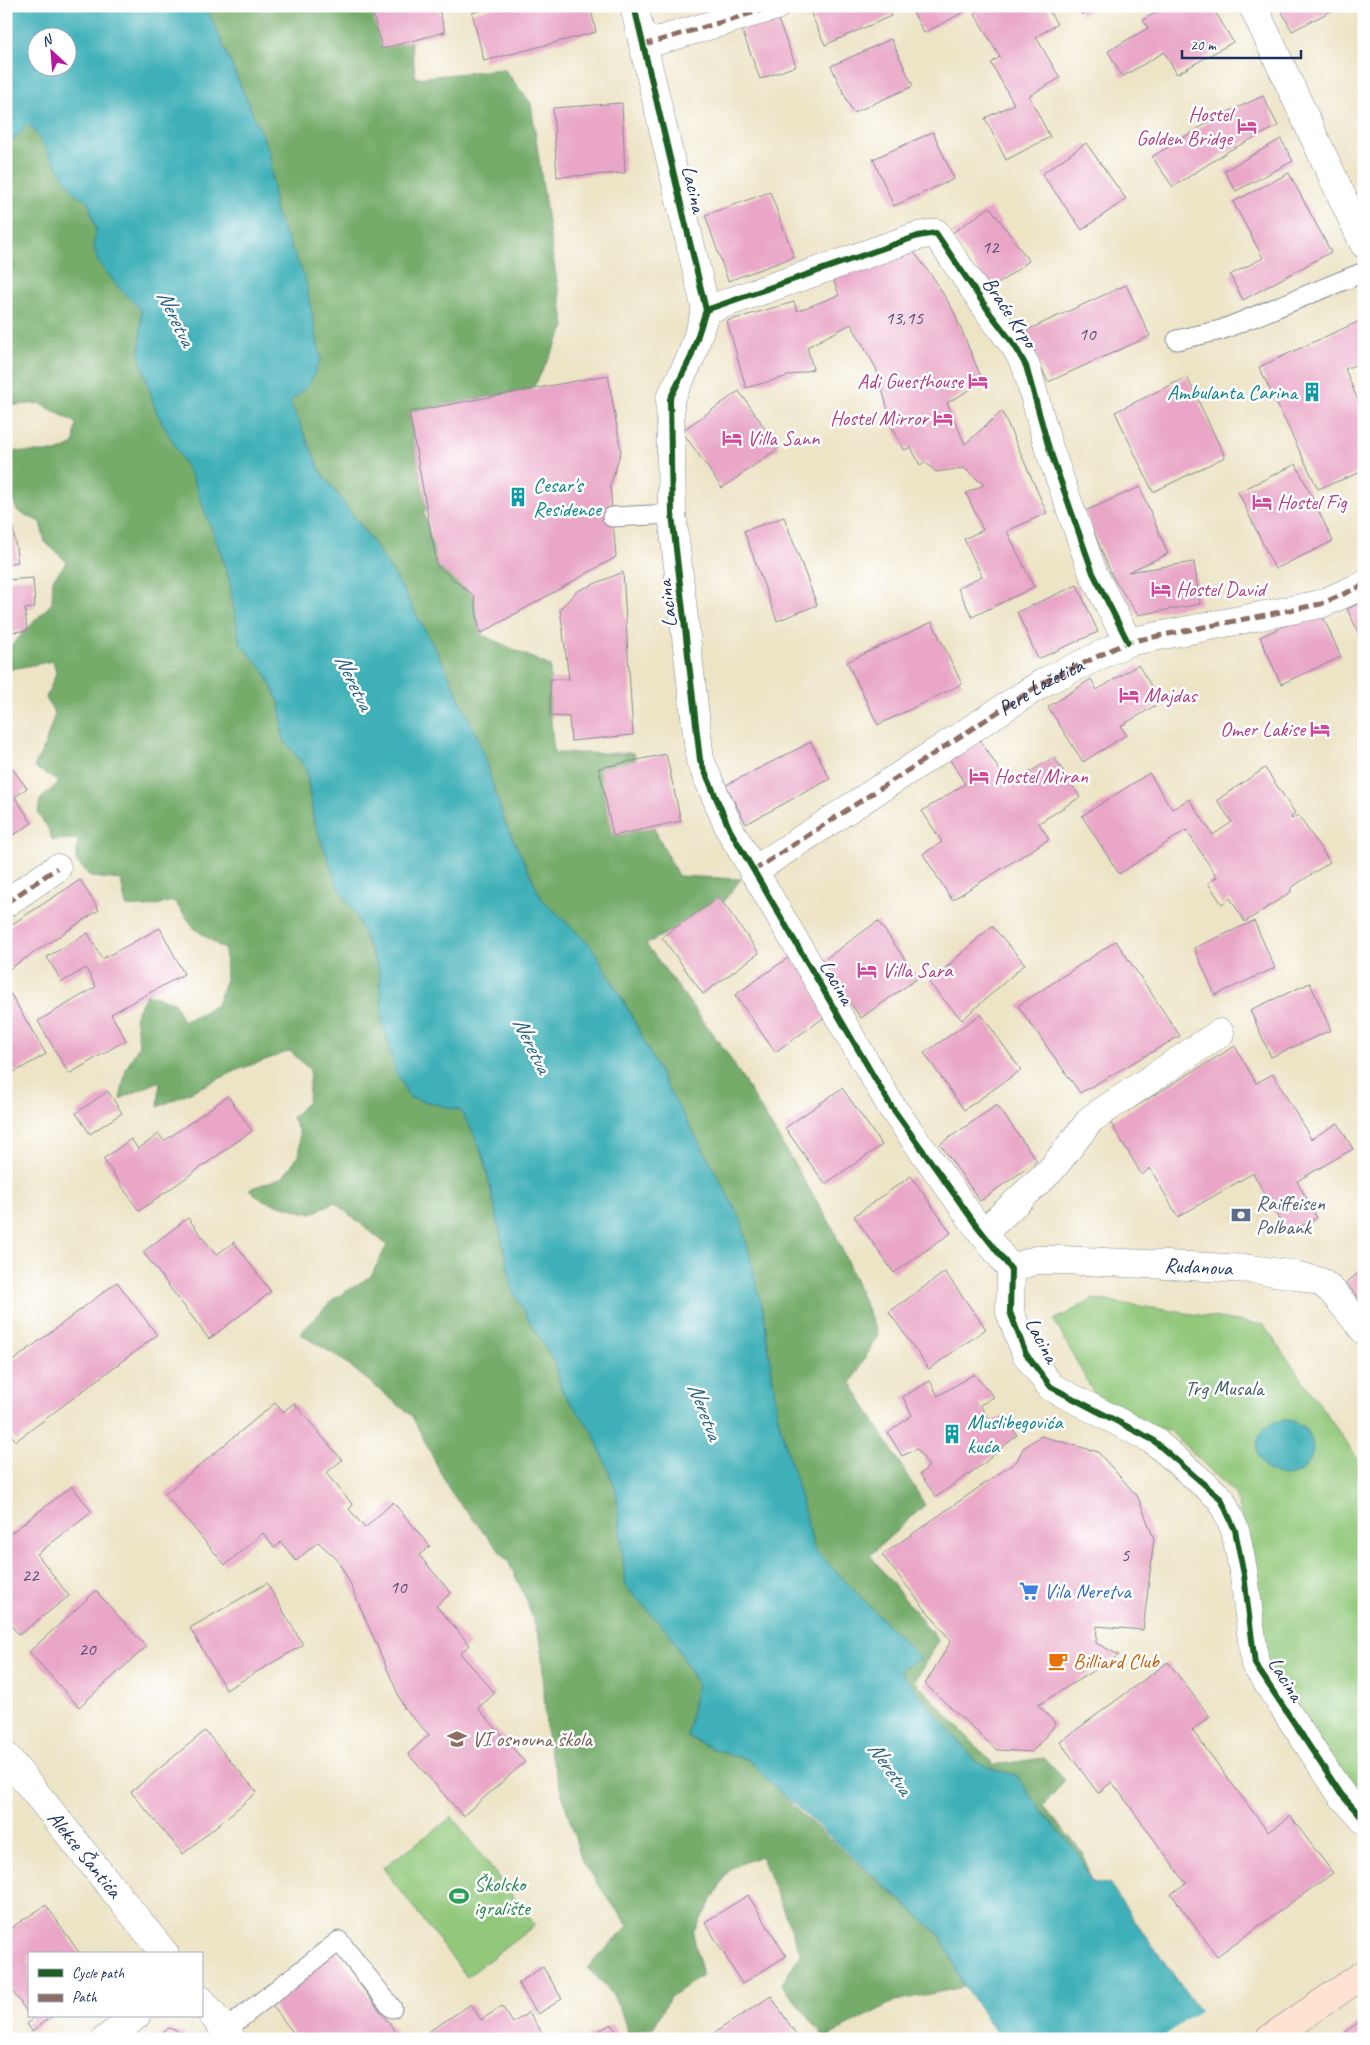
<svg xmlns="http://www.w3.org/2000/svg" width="1370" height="2045" font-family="Caveat,sans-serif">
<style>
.green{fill:#92c87a;stroke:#567c6c}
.forest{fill:#75ac6a;stroke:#486e64}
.water{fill:#40b0b8;stroke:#2e708b;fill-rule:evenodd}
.pier{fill:#ede4c6}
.building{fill:#e9a6c6}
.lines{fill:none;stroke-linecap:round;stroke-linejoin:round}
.lane-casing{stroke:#848a92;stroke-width:21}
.street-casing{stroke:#848a92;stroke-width:29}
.secondary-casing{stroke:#848a92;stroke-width:29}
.lane{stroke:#fff;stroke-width:19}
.street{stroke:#fff;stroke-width:28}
.secondary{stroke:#fee3d2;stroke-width:28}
.quiet{stroke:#8d6e63;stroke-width:5;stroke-dasharray:10 5;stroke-linecap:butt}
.cycleway-casing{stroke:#fff;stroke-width:9}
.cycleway{stroke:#1b5e20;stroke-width:6}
.labels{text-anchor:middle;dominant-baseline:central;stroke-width:5;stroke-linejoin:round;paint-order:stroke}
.number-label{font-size:19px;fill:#4e4d78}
.hotel-label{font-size:21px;fill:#b23c85;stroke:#fff;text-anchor:start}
.street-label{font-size:21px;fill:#1b2f5e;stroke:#fff}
.culture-label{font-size:21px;fill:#0d838f;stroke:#fff;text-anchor:start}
.service-label{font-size:21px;fill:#4e5e75;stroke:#fff;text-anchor:start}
.park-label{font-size:21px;fill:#3f5d66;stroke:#fff}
.shop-label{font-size:21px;fill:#366cbe;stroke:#fff;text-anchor:start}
.food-label{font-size:21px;fill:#c56008;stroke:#fff;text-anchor:start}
.education-label{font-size:21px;fill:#785e54;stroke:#fff;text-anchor:start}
.leisure-label{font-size:21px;fill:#27864d;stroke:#fff;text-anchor:start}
.water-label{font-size:22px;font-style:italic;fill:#2a6382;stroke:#fff}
</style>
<rect width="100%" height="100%" fill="#fff"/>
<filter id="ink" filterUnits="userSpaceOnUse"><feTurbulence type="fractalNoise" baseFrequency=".02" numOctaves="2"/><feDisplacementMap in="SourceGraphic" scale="10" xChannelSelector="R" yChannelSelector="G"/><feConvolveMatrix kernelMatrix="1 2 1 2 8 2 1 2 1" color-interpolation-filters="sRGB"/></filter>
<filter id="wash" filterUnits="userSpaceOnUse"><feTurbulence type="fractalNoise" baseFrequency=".0096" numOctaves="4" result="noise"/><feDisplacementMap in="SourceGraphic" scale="20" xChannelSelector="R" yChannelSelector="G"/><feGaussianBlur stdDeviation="1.12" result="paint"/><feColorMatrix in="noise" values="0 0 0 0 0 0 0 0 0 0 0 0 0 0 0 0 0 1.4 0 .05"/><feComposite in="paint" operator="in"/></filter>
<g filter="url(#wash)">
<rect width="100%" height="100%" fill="#ede4c6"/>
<g class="green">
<polygon points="1094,1299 1264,1325 1364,1468 1364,1784 1350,1786 1275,1677 1260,1643 1256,1567 1235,1494 1170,1431 1104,1412 1054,1320"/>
<polygon points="452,1817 535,1925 467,1977 383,1868"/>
</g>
<g class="forest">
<polygon points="206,6 452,6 407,17 416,78 504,69 531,103 553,258 565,327 536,383 531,389 409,412 427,507 424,512 437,566 474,596 480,634 550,666 550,711 554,753 634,753 644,808 678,876 741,879 722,903 646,944 727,1053 833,1228 878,1335 851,1383 925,1505 870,1555 938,1641 915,1681 994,1765 1044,1758 1065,1780 1043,1806 1083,1853 1091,1882 1079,1854 1042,1811 1016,1775 995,1770 976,1762 899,1670 921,1659 815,1550 778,1417 764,1315 741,1220 708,1158 665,1084 628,1009 592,947 542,899 504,820 478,738 444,665 397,579 369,537 321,472 290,402 309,385 305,279 275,211 270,153"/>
<path d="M29 123 42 140 55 164 88 201 96 229 94 246 121 290 142 310 140 357 156 411 193 479 221 554 229 579 240 643 264 671 280 704 283 738 306 769 314 821 338 886 356 915 379 971 383 1023 409 1097 461 1111 472 1130 484 1158 513 1291 532 1326 555 1362 562 1391 593 1432 616 1490 626 1587 670 1634 697 1684 687 1736 713 1749 749 1760 797 1810 942 1937 964 1987 895 2001 825 2038 782 1984 801 1953 761 1856 730 1868 693 1933 702 1975 670 1997 654 2027 628 2033C618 2000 613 1991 587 1968L628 1926 582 1862 547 1742 541 1644 527 1601 508 1561 451 1493 412 1416 340 1358 300 1334 332 1300 371 1276 387 1245 334 1202 311 1214 262 1200 249 1189 283 1177 300 1153 299 1132 292 1118 308 1101 310 1070 290 1051 240 1069 158 1107 160 1081 120 1099 126 1069 139 1045 135 1015 147 994 174 1002 183 1022 217 1005 226 979 225 950 195 929 174 901 146 907 126 906 121 880 91 877 76 861 78 839 52 840 48 828 38 814 40 800 59 782 34 767 44 747 55 714 46 698 56 673 53 661 6 670V651L52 603 53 579 67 562 45 542 40 522 17 511C8 487 6 475 6 449L23 452H57L74 444 76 423 39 403 6 406V147Z"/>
</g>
<g class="water">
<path d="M6 6H206L270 153 275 211 305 278 321 359 309 385 290 402 321 472 369 537 397 579 444 665 478 738 504 820 542 899 592 947 628 1009 665 1083 708 1158 741 1220 764 1315 778 1417 815 1550 921 1659 899 1670 976 1762 995 1770 1016 1775 1042 1811 1079 1854 1091 1882 1109 1884 1195 2005 1226 2039H1001L964 1987 942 1937 777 1789 749 1760 713 1749 687 1736 697 1684 670 1634 626 1587 616 1490 593 1432 562 1391 555 1362 532 1326 513 1291 484 1158 472 1130 461 1111 409 1097 395 1069 383 1023 379 971 356 915 338 886 314 821 306 769 283 738 280 704 264 671 240 643 229 579 221 554 193 479 156 411 140 357 141 310 121 290 98 262 94 246 96 229 88 201 76 195 29 123 6 147ZM38 38H68V68H38Z"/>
<circle cx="1285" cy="1448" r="28"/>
</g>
<polygon class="pier" points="1202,2009 1228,2039 1160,2039"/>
<g id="blocks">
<g class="building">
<polygon points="371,6 438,6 445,32 382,49"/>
<polygon points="497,6 590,6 596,32 484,61 472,13"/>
<polygon points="810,6 887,6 891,16 825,45 808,7"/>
<polygon points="910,6 969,6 970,9 924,33"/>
<polygon points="986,6 1046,6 1057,24 1036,37 1060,78 1029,96 1050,137 1006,160 985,118 1014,104 991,63 1000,57 974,13"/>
<polygon points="1076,6 1096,6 1082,15"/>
<polygon points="1167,6 1212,6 1233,42 1177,74 1164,52 1122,77 1108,51 1148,28 1143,20"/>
<polygon points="1279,6 1341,6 1292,31"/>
<polygon points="775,12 796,66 760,79 740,25"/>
<polygon points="891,39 913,86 853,113 831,66"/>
<polygon points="1263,96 1278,126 1230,150 1173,187 1152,157 1215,118"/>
<polygon points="622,103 625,173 557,177 553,108"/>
<polygon points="933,132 954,179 894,206 873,159"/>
<polygon points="1281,139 1293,161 1236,191 1224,171"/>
<polygon points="1086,143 1126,199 1082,230 1042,174"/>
<polygon points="1289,173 1331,252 1243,300 1230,275 1263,258 1233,202"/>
<polygon points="770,192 794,257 728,281 705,215"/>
<polygon points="990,207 1029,261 991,289 952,233"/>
<polygon points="913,251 935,280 954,312 983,382 947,403 965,444 1002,411 1047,513 1007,531 1034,587 972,617 958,588 982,576 964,539 983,530 966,493 984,485 964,468 936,472 925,462 920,465 911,447 904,450 893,428 876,368 851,324 807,347 813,369 746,388 727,321 794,302 797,311 839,295 833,279"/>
<polygon points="1126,285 1150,336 1048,382 1025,331"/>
<polygon points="1364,319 1364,361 1345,369 1364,415 1364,471 1318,489 1259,367"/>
<polygon points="608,375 621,451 610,486 616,557 480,634 474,596 437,566 409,412"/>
<polygon points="1187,377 1225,457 1153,492 1115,412"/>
<polygon points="739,391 779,448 722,488 682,431"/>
<polygon points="1296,464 1333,541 1275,569 1238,492"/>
<polygon points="1140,487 1168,554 1128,572 1194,562 1200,604 1138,615 1113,578 1085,511"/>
<polygon points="784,517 817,605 777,621 744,531"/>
<polygon points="12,521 18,562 6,564 6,522"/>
<polygon points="623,572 633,735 571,741 569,717 550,716 550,679 569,679 560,609 577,591"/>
<polygon points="33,578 35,607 25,609 27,631 6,632 6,580"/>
<polygon points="1077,585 1098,632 1038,659 1017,612"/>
<polygon points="1364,601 1364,644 1347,609"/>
<polygon points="1320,610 1341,657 1281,684 1260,637"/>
<polygon points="932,622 962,684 878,725 847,662"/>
<polygon points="1138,665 1161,702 1121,726 1126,735 1083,762 1048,707 1091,679 1097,690"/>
<polygon points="979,738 1009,785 1054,757 1080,797 1039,823 1049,839 952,900 923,854 942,842 922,811 965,784 948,757"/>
<polygon points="811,742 830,779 746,824 726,785"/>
<polygon points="666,754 681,821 613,836 599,768"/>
<polygon points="6,761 27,788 15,797 32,823 6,840"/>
<polygon points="1265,768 1295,813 1291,817 1292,819 1298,815 1330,862 1291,888 1291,892 1245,922 1230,898 1222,904 1208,883 1217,877 1186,830 1119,874 1082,816 1149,773 1172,809 1189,799 1213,835 1232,822 1217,800"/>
<polygon points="80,880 99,910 6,971 6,928"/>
<polygon points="719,897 759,953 703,994 662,937"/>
<polygon points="878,921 918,978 861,1018 821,962"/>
<polygon points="1254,921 1275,968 1215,995 1194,948"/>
<polygon points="992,926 1025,964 962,1020 929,983"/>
<polygon points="160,928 184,974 111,1014 126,1040 69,1074 38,1021 96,987 86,968 62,982 47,957 88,933 102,959"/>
<polygon points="1116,941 1180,1036 1080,1093 1018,1006"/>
<polygon points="792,955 832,1012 775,1052 735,995"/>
<polygon points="1310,983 1331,1030 1271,1057 1250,1010"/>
<polygon points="10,993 46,1054 6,1077 6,995"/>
<polygon points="981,1014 1021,1070 964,1110 924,1053"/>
<polygon points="1235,1046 1256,1083 1273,1074 1311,1139 1338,1123 1353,1149 1297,1181 1317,1218 1287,1234 1253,1173 1178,1217 1150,1168 1142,1175 1110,1122"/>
<polygon points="842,1088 882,1145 825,1184 785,1128"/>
<polygon points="108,1091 122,1113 90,1134 76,1113"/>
<polygon points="228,1096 252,1131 139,1211 103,1159 131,1139 138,1149 159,1134 164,1141"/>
<polygon points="997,1105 1037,1161 980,1201 940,1144"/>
<polygon points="911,1176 951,1233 894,1273 854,1216"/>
<polygon points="188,1218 216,1255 234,1242 271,1292 209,1339 143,1252"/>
<polygon points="1364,1268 1364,1305 1346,1283"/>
<polygon points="945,1272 986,1329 929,1369 889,1312"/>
<polygon points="117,1282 157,1335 16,1441 6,1428 6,1366"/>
<polygon points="974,1374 994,1397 980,1405 991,1422 1004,1416 1017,1435 983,1464 936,1497 920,1474 929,1466 917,1449 902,1456 888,1433 912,1415 903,1397 930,1381 938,1396"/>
<polygon points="275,1403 283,1412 294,1403 342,1460 326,1473 353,1505 349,1509 365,1528 393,1502 430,1546 419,1555 451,1593 436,1606 470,1645 460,1653 495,1693 478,1708 525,1762 463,1816 408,1754 429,1735 404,1708 348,1579 336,1558 318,1542 296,1561 281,1542 275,1548 263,1533 225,1565 165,1494"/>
<polygon points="1041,1436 1098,1452 1138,1497 1154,1539 1143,1630 1097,1626 1096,1643 1119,1655 1038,1705 1056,1724 1032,1752 997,1750 925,1684 951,1641 882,1555 1017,1461 1023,1448"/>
<polygon points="72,1486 92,1512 37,1554 69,1596 19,1635 6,1619 6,1537"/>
<polygon points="267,1583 303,1645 226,1690 190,1628"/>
<polygon points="96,1591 146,1647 79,1707 29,1652"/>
<polygon points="1168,1662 1210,1717 1192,1730 1268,1832 1290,1816 1333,1873 1217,1956 1171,1894 1186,1883 1112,1782 1098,1793 1060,1742"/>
<polygon points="205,1731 257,1792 183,1854 131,1792"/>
<polygon points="748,1895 786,1956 742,1984 705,1922"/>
<polygon points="46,1905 80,1954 29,1954 29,2015 6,1982 6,1931"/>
<polygon points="335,1951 401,2039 298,2039 269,2001"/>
<polygon points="543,1967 562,1999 538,2014 518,1983"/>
<polygon points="771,1996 799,2039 705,2039"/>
<polygon points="471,2004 481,2020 502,2006 513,2023 529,2012 546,2039 432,2039 428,2032"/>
<polygon points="30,2016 53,2016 32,2031 27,2024 32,2020"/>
<polygon points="1364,2018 1364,2039 1347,2039 1343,2034"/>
<polygon points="612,2024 619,2039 583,2039"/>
<polygon points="169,2028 184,2034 187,2039 155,2039"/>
</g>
</g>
</g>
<g filter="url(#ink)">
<use href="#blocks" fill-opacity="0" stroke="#848a92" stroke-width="1"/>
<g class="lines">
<defs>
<g id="lane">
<polyline points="1177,340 1221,330 1364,272"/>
<polyline points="612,517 672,514"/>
<polyline points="225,2030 339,1941 392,2008"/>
</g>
<g id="street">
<polyline points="634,6 706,310 691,357 670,399 672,514 700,760 730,830 891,1106 974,1222 1011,1269 1010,1312 1026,1354 1051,1387 1153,1440 1221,1499 1235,1530 1244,1575 1255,1664 1341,1794 1364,1820"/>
<polyline points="1253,6 1364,244"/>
<polyline points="643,45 776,6"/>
<polyline points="706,310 918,236 936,233 990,313 1015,346 1026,366 1048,445 1093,573 1128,642"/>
<path id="s1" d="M753 871 1044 682 1128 642 1321 604 1364 585"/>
<polyline points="6,903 57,868"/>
<polyline points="983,1233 1052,1169 1091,1119 1220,1033"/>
<path id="s2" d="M1011 1269 1036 1260H1062L1251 1269 1296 1275 1321 1282 1332 1291 1364 1330"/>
<path id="s3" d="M6 1756 165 1954"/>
<polyline points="201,2000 232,2039"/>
<polyline points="106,2039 136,2016"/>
</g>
<polyline id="secondary" points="1269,2039 1364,1974"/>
</defs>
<use href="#lane" class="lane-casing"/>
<use href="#street" class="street-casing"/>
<use href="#secondary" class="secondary-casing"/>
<use href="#lane" class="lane"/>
<use href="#street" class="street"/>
<use href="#secondary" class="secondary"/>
<g class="quiet">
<polyline points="643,45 776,6"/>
<polyline points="753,871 1044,682 1128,642 1321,604 1364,585"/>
<polyline points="6,903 57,868"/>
</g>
<defs>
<g id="cycleway">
<polyline points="634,6 706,310 691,357 670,399 672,514 700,760 730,830 891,1106 974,1222 1011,1269 1010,1312 1026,1354 1051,1387 1153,1440 1221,1499 1235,1530 1244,1575 1255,1664 1341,1794 1364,1820"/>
<polyline points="706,310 918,236 936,233 990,313 1015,346 1026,366 1048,445 1093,573 1128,642"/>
</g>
</defs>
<use href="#cycleway" class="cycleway-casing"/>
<use href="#cycleway" class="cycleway"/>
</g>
</g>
<defs>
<symbol id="hotel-bare" viewBox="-9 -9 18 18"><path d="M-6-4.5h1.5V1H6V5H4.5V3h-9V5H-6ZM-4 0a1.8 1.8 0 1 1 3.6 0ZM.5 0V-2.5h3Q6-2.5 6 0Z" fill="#d1479c" stroke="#fff" stroke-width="2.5" paint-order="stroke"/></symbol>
<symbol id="building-bare" viewBox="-9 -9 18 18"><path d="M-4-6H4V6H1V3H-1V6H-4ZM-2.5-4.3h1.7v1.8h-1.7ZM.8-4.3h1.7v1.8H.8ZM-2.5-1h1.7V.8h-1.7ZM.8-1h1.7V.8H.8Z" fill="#0f9aa8" stroke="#fff" stroke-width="2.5" paint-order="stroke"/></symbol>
<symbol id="bank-bare" viewBox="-9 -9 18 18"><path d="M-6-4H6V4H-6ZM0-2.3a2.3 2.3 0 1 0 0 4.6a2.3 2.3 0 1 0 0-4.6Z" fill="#5c6f8a" stroke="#fff" stroke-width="2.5" paint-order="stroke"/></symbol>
<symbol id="supermarket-bare" viewBox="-9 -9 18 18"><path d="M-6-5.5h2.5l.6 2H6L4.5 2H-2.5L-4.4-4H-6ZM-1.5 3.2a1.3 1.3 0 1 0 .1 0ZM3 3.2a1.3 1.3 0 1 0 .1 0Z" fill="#3f7fe0" stroke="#fff" stroke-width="2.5" paint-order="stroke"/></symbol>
<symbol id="cafe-bare" viewBox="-9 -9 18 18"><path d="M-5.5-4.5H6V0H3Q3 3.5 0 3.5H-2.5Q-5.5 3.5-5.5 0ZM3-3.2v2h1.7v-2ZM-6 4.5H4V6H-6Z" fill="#e8710a" stroke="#fff" stroke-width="2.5" paint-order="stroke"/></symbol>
<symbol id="school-bare" viewBox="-9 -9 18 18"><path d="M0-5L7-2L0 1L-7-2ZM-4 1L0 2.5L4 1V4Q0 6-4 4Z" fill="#8d6e63" stroke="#fff" stroke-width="2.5" paint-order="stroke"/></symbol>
<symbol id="stadium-bare" viewBox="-9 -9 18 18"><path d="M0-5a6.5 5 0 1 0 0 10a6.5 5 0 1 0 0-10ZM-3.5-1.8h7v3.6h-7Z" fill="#2e9e5b" stroke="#fff" stroke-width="2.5" paint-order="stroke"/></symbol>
</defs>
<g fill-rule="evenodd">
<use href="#hotel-bare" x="1233" y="112" width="28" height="28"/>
<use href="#hotel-bare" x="964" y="367" width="28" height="28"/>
<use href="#building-bare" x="1298" y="378" width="28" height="28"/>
<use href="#hotel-bare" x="929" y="404" width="28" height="28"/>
<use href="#hotel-bare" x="718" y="424" width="28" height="28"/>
<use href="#building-bare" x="504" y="483" width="28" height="28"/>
<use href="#hotel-bare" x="1248" y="488" width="28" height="28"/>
<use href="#hotel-bare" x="1147" y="575" width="28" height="28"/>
<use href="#hotel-bare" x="1115" y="681" width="28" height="28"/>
<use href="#hotel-bare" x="1306" y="715" width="28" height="28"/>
<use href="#hotel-bare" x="965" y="762" width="28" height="28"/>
<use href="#hotel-bare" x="853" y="956" width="28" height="28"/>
<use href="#bank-bare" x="1227" y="1201" width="28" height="28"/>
<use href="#building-bare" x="938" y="1420" width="28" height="28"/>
<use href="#supermarket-bare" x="1015" y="1577" width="28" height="28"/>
<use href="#cafe-bare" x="1044" y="1647" width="28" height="28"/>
<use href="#school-bare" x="443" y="1725" width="28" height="28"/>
<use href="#stadium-bare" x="445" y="1882" width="28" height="28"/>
</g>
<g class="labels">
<g class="number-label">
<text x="990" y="247">12</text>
<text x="904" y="318">13,15</text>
<text x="1087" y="334">10</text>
<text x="1125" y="1555">5</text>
<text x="30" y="1575">22</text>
<text x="398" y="1587">10</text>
<text x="87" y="1649">20</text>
</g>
<g class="hotel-label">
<text x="1232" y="114" text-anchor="end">Hostel<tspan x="1232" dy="24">Golden Bridge</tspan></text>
<text x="963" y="381" text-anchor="end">Adi Guesthouse</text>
<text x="928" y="418" text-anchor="end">Hostel Mirror</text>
<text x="747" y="438">Villa Sann</text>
<text x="1277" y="502">Hostel Fig</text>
<text x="1176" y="589">Hostel David</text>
<text x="1144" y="695">Majdas</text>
<text x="1305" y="729" text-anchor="end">Omer Lakise</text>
<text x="994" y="776">Hostel Miran</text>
<text x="882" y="970">Villa Sara</text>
</g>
<g class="street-label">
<text transform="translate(694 189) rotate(77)">Lacina</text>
<text transform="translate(1010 312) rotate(56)">Braće Krpo</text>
<text transform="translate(667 604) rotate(-97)">Lacina</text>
<text stroke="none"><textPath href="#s1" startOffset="342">Pere Lažetića</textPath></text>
<text transform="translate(837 982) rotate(60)">Lacina</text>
<text stroke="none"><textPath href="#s2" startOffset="189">Rudanova</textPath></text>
<text transform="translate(1042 1340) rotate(62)">Lacina</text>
<text transform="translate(1286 1679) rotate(58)">Lacina</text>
<text stroke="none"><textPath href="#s3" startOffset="126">Alekse Šantića</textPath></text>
</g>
<g class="culture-label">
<text x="1297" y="392" text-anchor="end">Ambulanta Carina</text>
<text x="533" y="485">Cesar's<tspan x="533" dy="24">Residence</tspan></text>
<text x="967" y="1422">Muslibegovića<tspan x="967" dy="24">kuća</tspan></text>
</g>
<g class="service-label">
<text x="1256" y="1203">Raiffeisen<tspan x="1256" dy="24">Polbank</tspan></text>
</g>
<g class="park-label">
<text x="1224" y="1388">Trg Musala</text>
</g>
<g class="shop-label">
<text x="1044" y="1591">Vila Neretva</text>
</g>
<g class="food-label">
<text x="1073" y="1661">Billiard Club</text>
</g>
<g class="education-label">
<text x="472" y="1739">VI osnovna škola</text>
</g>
<g class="leisure-label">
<text x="474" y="1884">Školsko<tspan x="474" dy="24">igralište</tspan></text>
</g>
<g class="water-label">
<text transform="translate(176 318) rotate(64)">Neretva</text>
<text transform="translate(354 682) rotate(64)">Neretva</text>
<text transform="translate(532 1045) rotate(64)">Neretva</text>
<text transform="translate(705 1411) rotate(69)">Neretva</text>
<text transform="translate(890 1768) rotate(55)">Neretva</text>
</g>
</g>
<rect width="1370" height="2045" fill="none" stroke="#fff" stroke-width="25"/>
<rect x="28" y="1952" width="175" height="65" fill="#ffffff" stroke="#a4acbf"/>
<rect x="38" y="1969" width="25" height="8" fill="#1b5e20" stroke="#a4acbf"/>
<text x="72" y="1978" font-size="15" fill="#1b2f5e">Cycle path</text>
<rect x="38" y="1994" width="25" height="8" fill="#8d6e63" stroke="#a4acbf"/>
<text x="72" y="2002" font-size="15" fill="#1b2f5e">Path</text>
<g transform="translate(52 52) rotate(334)"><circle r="24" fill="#ffffff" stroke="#a4acbf"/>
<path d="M0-4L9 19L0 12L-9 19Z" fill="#b5179e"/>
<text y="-8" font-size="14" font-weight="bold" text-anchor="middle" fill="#1b2f5e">N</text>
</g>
<path d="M1182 50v8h119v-8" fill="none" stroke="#1b2f5e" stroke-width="2.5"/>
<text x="1190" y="50" font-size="15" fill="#1b2f5e" stroke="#ffffff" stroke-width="4" paint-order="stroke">20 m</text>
</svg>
